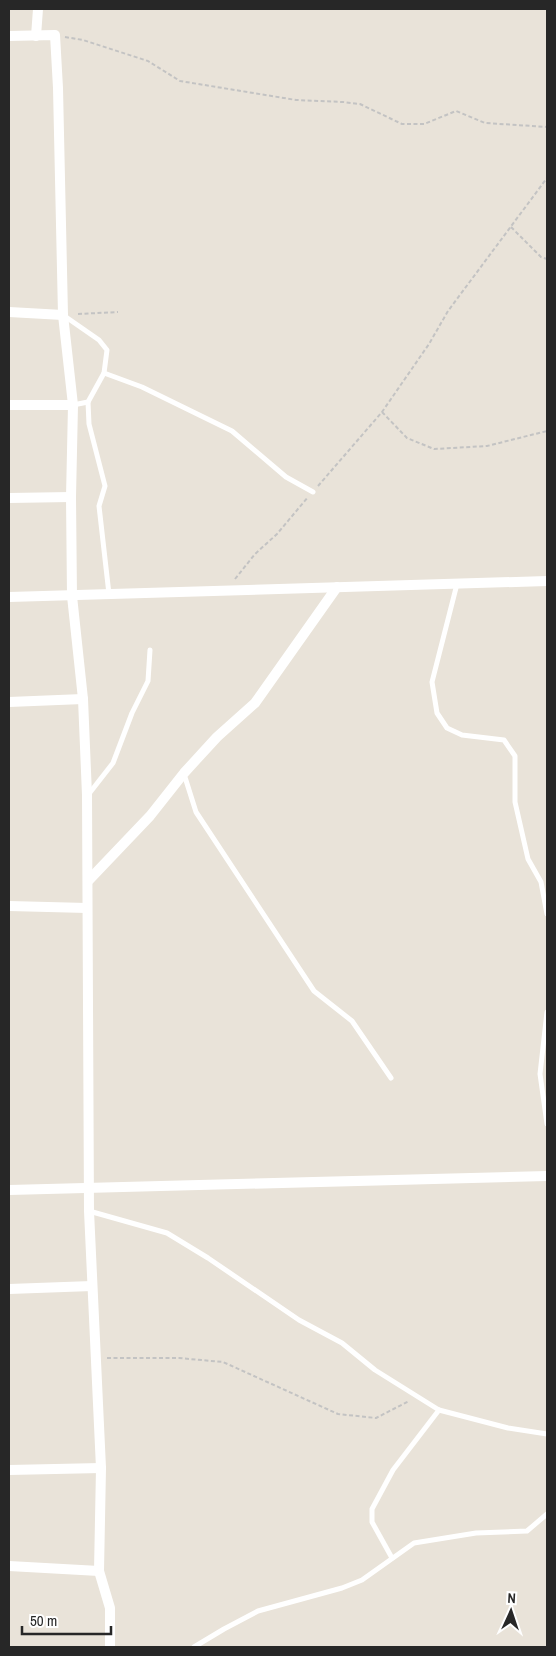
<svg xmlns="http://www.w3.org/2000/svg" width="556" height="1656" font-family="'Archivo Narrow',sans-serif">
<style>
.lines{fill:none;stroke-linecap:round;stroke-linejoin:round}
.path{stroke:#c3c3c3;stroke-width:2;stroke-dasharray:4 2.5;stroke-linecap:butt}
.service{stroke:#fff;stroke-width:5}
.minor{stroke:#fff;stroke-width:10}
</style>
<rect width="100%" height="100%" fill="#e9e3d9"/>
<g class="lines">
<g class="path">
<polyline points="65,37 83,40 148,61 180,81 296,100 343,102 360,104 402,124 424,124 456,111 485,123 547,127"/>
<polyline points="511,227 541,257 547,259"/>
<polyline points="78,314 118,312"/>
<polyline points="382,412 407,438 434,449 487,446 547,431"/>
<polyline points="318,486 382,412 429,344 448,311 547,178"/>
<polyline points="235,579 255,554 277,534 308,497"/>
<polyline points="107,1358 179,1358 223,1362 338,1414 376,1418 409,1401"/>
</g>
<g class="service">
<polyline points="63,315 99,340 107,350 104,373 88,402 73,405"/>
<polyline points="104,373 142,387 232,431 286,477 313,492"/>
<polyline points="88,402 89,424 105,486 99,506 109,594"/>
<polyline points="457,584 432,682 437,713 447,728 462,735 504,740 515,756 515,802 528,859 541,882 547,914"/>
<polyline points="184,774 196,812 314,991 352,1021 391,1078"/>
<polyline points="88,795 113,763 132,713 148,681 150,650"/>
<polyline points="547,1012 540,1074 547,1124"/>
<polyline points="89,1211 167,1233 208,1258 299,1320 342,1343 375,1370 439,1410 508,1428 547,1434"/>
<polyline points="392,1558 372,1522 372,1509 393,1470 439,1410"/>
<polyline points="194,1647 224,1629 258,1611 342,1588 362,1580 414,1543 476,1533 527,1531 547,1514"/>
</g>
<g class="minor">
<polyline points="9,36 55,35 58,88 63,315 73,405 71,497 72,596 83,699 87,795 89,1211 101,1468 99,1571 110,1608 110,1647"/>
<polyline points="36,36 38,9"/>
<polyline points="9,312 63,315"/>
<polyline points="9,405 73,405"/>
<polyline points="9,498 71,497"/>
<polyline points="9,597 547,581"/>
<polyline points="9,702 83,699"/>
<polyline points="89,880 150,816 184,773 217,737 255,703 337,587"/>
<polyline points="9,906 87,908"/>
<polyline points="9,1190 547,1176"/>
<polyline points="9,1289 92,1286"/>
<polyline points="9,1470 101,1468"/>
<polyline points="9,1566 99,1571"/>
</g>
</g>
<rect width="556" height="1656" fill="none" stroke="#272727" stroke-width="20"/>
<g transform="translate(511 1611) rotate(3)" stroke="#ffffff" stroke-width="4" paint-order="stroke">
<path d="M0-4L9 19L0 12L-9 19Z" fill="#272727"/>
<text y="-8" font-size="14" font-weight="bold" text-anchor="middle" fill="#272727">N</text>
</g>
<path d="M22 1626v8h89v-8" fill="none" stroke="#272727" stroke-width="2.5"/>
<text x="30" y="1626" font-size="15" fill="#272727" stroke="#ffffff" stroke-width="4" paint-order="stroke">50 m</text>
</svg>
